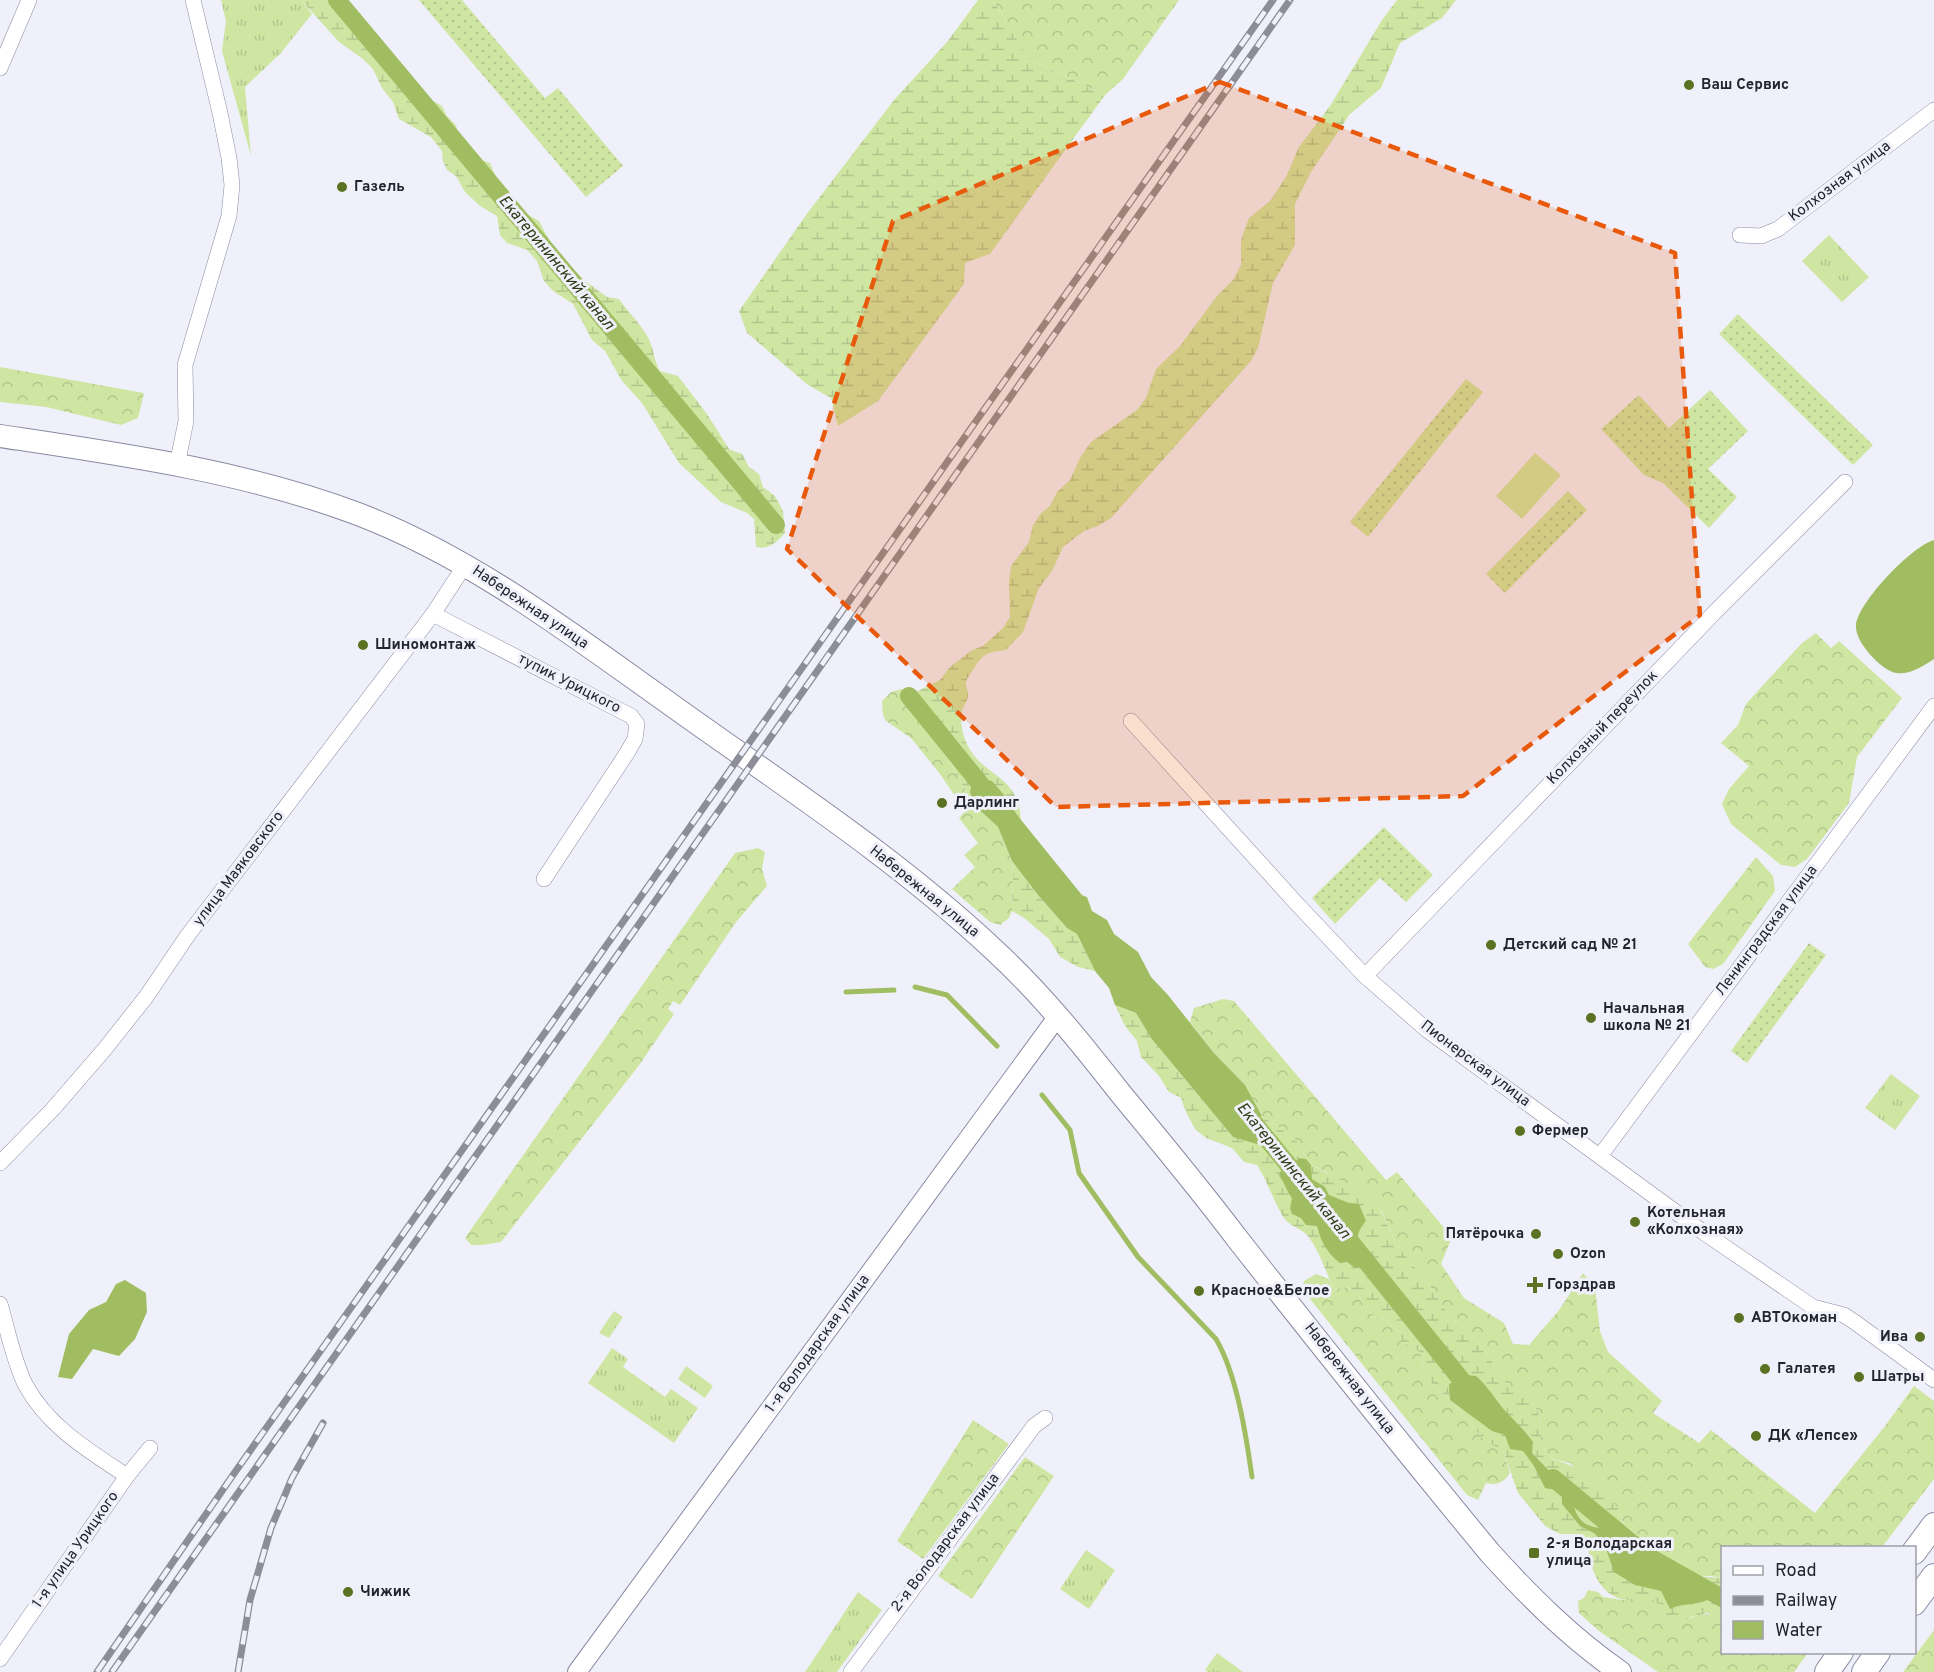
<svg xmlns="http://www.w3.org/2000/svg" width="1934" height="1672" font-family="Overpass,sans-serif">
<style>
.grass{fill:url(#grass-tufts)}
.forest{fill:url(#forest-crowns)}
.wetland{fill:url(#wetland-marsh)}
.garden{fill:url(#garden-dots)}
.pitch{fill:#cfe6a3}
.water{fill:#a0be61}
.lines{fill:none;stroke-linecap:round;stroke-linejoin:round}
.stream{stroke:#a0be61;stroke-width:5}
.canal{stroke:#a0be61;stroke-width:18}
.minor-casing{stroke:#898aa2;stroke-width:16}
.tertiary-casing{stroke:#898aa2;stroke-width:20}
.primary-casing{stroke:#898aa2;stroke-width:24}
.trunk-casing{stroke:#898aa2;stroke-width:26}
.minor{stroke:#fff;stroke-width:15}
.tertiary{stroke:#fff;stroke-width:18}
.primary{stroke:#fff;stroke-width:22}
.trunk{stroke:#fff;stroke-width:24}
.rail-casing{stroke:#8c8d97;stroke-width:7}
.rail{stroke:#f0f0fb;stroke-width:4.5;stroke-dasharray:14;stroke-linecap:butt}
.marked{fill:#e8590c;fill-opacity:0.2;stroke:#e8590c;stroke-width:4.5;stroke-dasharray:12 8;stroke-linejoin:round}
.poi-dot{fill:#5b7223;stroke:#f0f0fb;stroke-width:2}
.labels{text-anchor:middle;dominant-baseline:central;stroke-width:6;stroke-linejoin:round;paint-order:stroke}
.poi-label{font-size:15px;font-weight:bold;fill:#23242d;stroke:#f0f0fb;text-anchor:start}
.street-label{font-size:15px;fill:#23242d;stroke:#f0f0fb}
.water-label{font-size:16px;font-style:italic;fill:#2f3b14;stroke:#f0f0fb}
</style>
<defs>
<pattern id="grass-tufts" width="24" height="20" patternUnits="userSpaceOnUse" patternTransform="scale(1.5)"><rect width="24" height="20" fill="#cfe6a3"/><path d="M3 7l-1-3M5 7V3M7 7l1-3M15 17l-1-3M17 17v-4M19 17l1-3" fill="none" stroke="#b1c58d"/></pattern>
<pattern id="forest-crowns" width="20" height="18" patternUnits="userSpaceOnUse" patternTransform="scale(1.5)"><rect width="20" height="18" fill="#cfe6a3"/><path d="M2 6a3 3 0 1 1 6 0M12 15a3 3 0 1 1 6 0" fill="none" stroke="#b1c58d"/></pattern>
<pattern id="wetland-marsh" width="20" height="14" patternUnits="userSpaceOnUse" patternTransform="scale(1.5)"><rect width="20" height="14" fill="#cfe6a3"/><path d="M1 5h8M5 5V1M11 12h8M15 12V8" fill="none" stroke="#b1c58d"/></pattern>
<pattern id="garden-dots" width="8" height="8" patternUnits="userSpaceOnUse" patternTransform="scale(1.5)"><rect width="8" height="8" fill="#cfe6a3"/><path d="M2 2h.1M6 6h.1" fill="none" stroke="#b1c58d" stroke-width="1.8" stroke-linecap="round"/></pattern>
</defs>
<rect width="100%" height="100%" fill="#f0f0fb"/>
<g class="grass">
<polygon points="221,0 301,0 312,14 280,54 245,87 251,156 222,51 226,21"/>
<polygon points="1829,235 1869,277 1842,302 1802,261"/>
<polygon points="1891,1074 1920,1096 1895,1130 1865,1108"/>
<polygon points="614,1311 623,1317 609,1338 599,1333"/>
<polygon points="612,1348 628,1359 623,1367 665,1397 671,1389 698,1408 674,1443 588,1383"/>
<polygon points="686,1366 713,1386 705,1398 678,1379"/>
<polygon points="1086,1550 1115,1570 1089,1609 1060,1589"/>
<polygon points="858,1592 882,1610 837,1672 805,1672"/>
<polygon points="1217,1653 1243,1672 1208,1672 1205,1670"/>
</g>
<g class="forest">
<polygon points="993,0 1179,0 1123,79 1105,95 1029,59"/>
<polygon points="0,367 144,393 138,418 121,425 46,407 0,402"/>
<polygon points="1816,633 1831,648 1839,641 1902,698 1857,757 1849,803 1807,859 1795,867 1781,865 1731,824 1722,804 1729,789 1749,766 1721,743 1738,725 1746,704 1765,683 1802,643"/>
<polygon points="902,689 918,691 918,705 925,730 939,741 948,751 951,764 973,804 998,827 1012,861 1013,877 1012,911 1009,918 1000,925 990,922 952,889 975,867 964,855 978,843 959,818 965,811 940,774 911,738 886,721 883,715 882,701 891,692"/>
<polygon points="758,848 765,852 762,869 767,886 736,922 680,1005 673,1001 668,1009 674,1014 640,1064 501,1242 483,1245 471,1245 465,1238 735,853"/>
<polygon points="1756,857 1773,876 1775,891 1723,964 1713,969 1705,967 1688,944"/>
<path d="M1223 999 1234 1001 1386 1180 1397 1172 1452 1237 1441 1264 1464 1298 1504 1323 1513 1344 1529 1345 1560 1309 1583 1273 1595 1287 1600 1331 1608 1352 1662 1401 1653 1413 1699 1443 1711 1430 1815 1513 1885 1426 1914 1386 1934 1401V1479L1882 1547 1722 1548V1578L1711 1576H1696L1682 1565 1669 1550 1637 1535 1625 1526 1618 1509 1570 1463 1552 1459 1540 1444C1543 1420 1540 1412 1526 1393L1508 1389 1501 1374 1469 1331 1450 1317 1435 1293 1396 1243 1382 1212 1326 1172 1311 1165 1295 1139 1262 1116 1245 1085 1214 1053 1190 1022 1194 1008Z"/>
<path d="M1316 1274 1329 1279 1334 1289 1346 1287 1357 1292 1366 1310 1375 1317 1385 1320 1396 1329 1402 1341 1421 1353 1423 1370 1434 1386 1450 1400 1481 1437 1504 1453 1510 1473C1504 1482 1498 1486 1486 1483L1478 1500 1467 1495 1302 1289 1304 1281Z"/>
<polygon points="973,1420 1009,1444 923,1559 897,1541"/>
<polygon points="1025,1457 1054,1476 972,1599 938,1576"/>
<path d="M1588 1590 1598 1592 1603 1597 1622 1600 1648 1596 1660 1605 1677 1626C1692 1616 1707 1608 1722 1621V1652L1808 1653 1794 1672H1658L1599 1631 1579 1613 1578 1601 1584 1598Z"/>
<polygon points="1934,1630 1934,1672 1903,1672"/>
</g>
<g class="wetland">
<path d="M301 0H348L382 40 394 62 403 69 423 95 442 106 447 116 456 125 458 134 467 149 477 158 490 163 503 193 516 208 539 221 555 251 584 280 607 297 619 299C627 311 639 322 646 334 654 346 653 359 660 371L678 376 707 414 729 449 742 454 749 467 759 474 763 487 775 496 783 511 785 533C776 542 770 550 756 547L754 519 747 513 721 502 679 463 642 403 622 381 605 351 592 340 573 304 553 291 544 281 537 261 527 250 507 243 500 235 497 216 480 206 465 192 456 176 447 170 443 161 442 151 431 137 399 119 393 102 382 88 373 69 363 59 339 42Z"/>
<polygon points="978,0 993,0 1029,59 1105,95 990,254 965,263 964,284 878,401 838,426 831,398 808,385 747,333 739,311 806,215 894,100 947,42"/>
<path d="M1397 0H1456L1442 18 1400 43 1381 88 1350 114 1311 172 1295 204V245L1273 283 1258 348 1251 361 1111 518 1098 526 1084 531 1063 547 1052 571 1039 588 1023 632 1006 650C988 652 983 653 973 670 971 673 967 678 966 682 965 686 969 691 968 695 968 700 965 704 963 708 959 719 962 733 967 744 984 780 1023 773 1021 829L1017 815 970 792 973 804 951 764 948 751 939 741 925 730 918 705V691L940 680 950 667 972 650 983 646 1003 628 1010 617 1009 582 1011 566 1029 542 1033 525 1041 513 1050 506 1057 492 1070 480 1080 458 1091 442 1137 410 1146 398 1156 369 1180 346 1217 296 1233 280 1241 265V240L1249 218 1270 201 1286 177 1299 147 1330 106 1382 20Z"/>
<polygon points="1012,861 1038,895 1067,928 1077,934 1095,971 1078,967 1060,957 1049,939 1024,918 1012,911 1013,877"/>
<path d="M1115 1005 1136 1013 1151 1038 1233 1137 1265 1139 1249 1128 1252 1119 1262 1116 1295 1139 1311 1165 1364 1192 1382 1213 1396 1243 1435 1293 1450 1317 1469 1331 1501 1374 1508 1388 1526 1393C1540 1412 1543 1420 1540 1444L1552 1459C1580 1466 1602 1482 1617 1507 1621 1514 1622 1523 1627 1528 1639 1539 1655 1541 1668 1550 1678 1557 1683 1571 1695 1575 1700 1577 1715 1577 1722 1578V1621L1707 1613 1691 1617 1677 1626 1665 1624 1660 1605 1648 1597C1640 1597 1627 1601 1620 1599 1597 1591 1589 1565 1588 1544L1574 1534H1560L1545 1526 1518 1493 1504 1453 1481 1437 1450 1400 1434 1386 1423 1370 1421 1353 1402 1341 1396 1329 1385 1320 1375 1317 1366 1310 1357 1292 1346 1287 1334 1289C1325 1271 1320 1251 1307 1235 1299 1227 1289 1227 1282 1215 1273 1199 1267 1181 1257 1165L1244 1162 1232 1148 1206 1138 1195 1129 1185 1110 1181 1098 1169 1092 1159 1076 1141 1057 1137 1041 1125 1026Z"/>
</g>
<g class="garden">
<polygon points="419,0 462,0 545,98 558,88 623,166 586,197"/>
<polygon points="1738,314 1873,445 1853,465 1719,334"/>
<polygon points="1466,379 1483,392 1368,537 1350,522"/>
<polygon points="1710,390 1748,431 1708,469 1737,497 1709,528 1663,483 1644,475 1601,429 1639,395 1669,428"/>
<polygon points="1568,491 1587,510 1505,593 1486,574"/>
<polygon points="1384,827 1433,875 1406,902 1380,878 1335,924 1312,898"/>
<polygon points="1809,943 1826,955 1747,1063 1731,1051"/>
</g>
<polygon class="pitch" points="1535,453 1561,475 1522,519 1496,496"/>
<g class="water">
<path d="M1934 540V659C1923 666 1910 675 1896 673 1881 670 1855 642 1856 626 1857 603 1912 546 1934 540Z"/>
<polygon points="982,779 992,781 1004,795 1017,815 1022,838 1035,858 1045,865 1049,875 1061,888 1087,897 1092,911 1107,920 1114,934 1138,952 1151,977 1168,995 1214,1053 1245,1085 1262,1116 1252,1119 1250,1128 1266,1140 1257,1144 1233,1137 1151,1038 1136,1013 1115,1005 1109,988 1095,971 1077,934 1067,928 1038,895 1012,861 998,827 973,804 970,792 972,782"/>
<path d="M1299 1158 1306 1159 1311 1165 1312 1179 1325 1187 1329 1195 1349 1203 1359 1204 1366 1221C1356 1231 1359 1240 1352 1253L1357 1260H1362L1365 1265 1355 1268 1347 1262 1340 1263C1327 1253 1321 1242 1317 1226L1306 1225 1301 1218 1292 1214 1290 1208 1292 1198C1287 1192 1283 1179 1279 1176L1282 1168 1293 1164Z"/>
<polygon points="125,1280 146,1293 147,1312 135,1339 119,1356 93,1349 72,1379 58,1377 69,1334 89,1310 106,1302 116,1284"/>
<path d="M1466 1375 1476 1376C1489 1387 1496 1401 1507 1413 1516 1422 1525 1431 1533 1442L1532 1453 1573 1496C1573 1518 1586 1531 1608 1527L1650 1558 1656 1571 1671 1574 1687 1582 1713 1586 1708 1600C1695 1605 1683 1603 1670 1609L1661 1591 1635 1585 1614 1572 1604 1543 1594 1533 1580 1526 1562 1504V1495L1556 1490 1545 1488 1534 1466 1523 1451 1510 1449 1505 1435 1492 1431 1450 1400 1449 1384Z"/>
</g>
<g class="lines">
<g class="stream">
<polyline points="915,987 947,995 997,1046"/>
<polyline points="846,992 894,990"/>
<path d="M1042 1095 1070 1130 1079 1173 1138 1257 1216 1339C1237 1375 1246 1435 1252 1477"/>
</g>
<g class="canal">
<polyline points="337,0 776,525"/>
<polyline points="909,696 1080,907"/>
<polyline points="1237,1102 1303,1183"/>
<polyline points="1341,1230 1476,1398"/>
<polyline points="1553,1478 1646,1555 1722,1598"/>
</g>
<defs>
<g id="minor">
<polyline points="0,68 29,0"/>
<polyline points="1740,235 1761,236 1778,229 1934,110"/>
<polyline points="177,465 186,421 185,365 229,216 232,185 229,158 220,113 193,0"/>
<polyline points="433,614 631,716 637,724 635,739 627,753 544,879"/>
<polyline points="1131,721 1297,904 1365,976 1427,1030 1703,1232 1813,1307 1844,1315 1856,1323 1934,1380"/>
<polyline points="1365,976 1715,612 1845,482"/>
<polyline points="1600,1156 1934,706"/>
<polyline points="0,1163 52,1110 104,1050 146,997 188,935 433,614 465,565"/>
<path d="M0 1304C8 1331 13 1359 25 1384 47 1426 89 1451 127 1476L0 1659"/>
<polyline points="127,1476 150,1448"/>
<polyline points="851,1672 1034,1426 1045,1418"/>
</g>
<polyline id="tertiary" points="577,1672 1058,1016"/>
<path id="primary" d="M0 436C120 454 244 471 358 514 473 558 571 634 670 704 780 783 895 857 993 949 1041 993 1081 1043 1121 1094 1160 1141 1199 1188 1236 1237 1319 1343 1404 1449 1490 1553 1530 1597 1571 1638 1620 1672"/>
<g id="trunk">
<polyline points="1914,1552 1934,1525"/>
<polyline points="1914,1603 1934,1576"/>
<polyline points="1827,1672 1841,1652"/>
<polyline points="1864,1672 1878,1652"/>
</g>
</defs>
<use href="#minor" class="minor-casing"/>
<use href="#tertiary" class="tertiary-casing"/>
<use href="#primary" class="primary-casing"/>
<use href="#trunk" class="trunk-casing"/>
<use href="#minor" class="minor"/>
<use href="#tertiary" class="tertiary"/>
<use href="#primary" class="primary"/>
<use href="#trunk" class="trunk"/>
<defs>
<g id="rail">
<polyline points="97,1672 233,1475 1273,0"/>
<polyline points="112,1672 1290,0"/>
<polyline points="238,1672 250,1600 271,1528 292,1478 323,1423"/>
</g>
</defs>
<use href="#rail" class="rail-casing"/>
<use href="#rail" class="rail"/>
</g>
<path class="marked" d="M1220 82 1675 253 1700 615 1463 796 1056 807 787 549 893 221Z"/>
<g class="poi-dot">
<circle cx="1689" cy="85" r="6"/>
<circle cx="342" cy="187" r="6"/>
<circle cx="363" cy="645" r="6"/>
<circle cx="942" cy="803" r="6"/>
<circle cx="1491" cy="945" r="6"/>
<circle cx="1591" cy="1018" r="6"/>
<circle cx="1520" cy="1131" r="6"/>
<circle cx="1635" cy="1222" r="6"/>
<circle cx="1536" cy="1234" r="6"/>
<circle cx="1558" cy="1254" r="6"/>
<path d="M1532 1276h6v6h6v6h-6v6h-6v-6h-6v-6h6z"/>
<circle cx="1199" cy="1291" r="6"/>
<circle cx="1739" cy="1318" r="6"/>
<circle cx="1920" cy="1337" r="6"/>
<circle cx="1765" cy="1369" r="6"/>
<circle cx="1859" cy="1377" r="6"/>
<circle cx="1756" cy="1436" r="6"/>
<rect x="1528" y="1547" width="12" height="12" rx="3"/>
<circle cx="348" cy="1592" r="6"/>
</g>
<g class="labels">
<g class="poi-label">
<text x="1701" y="85">Ваш Сервис</text>
<text x="354" y="187">Газель</text>
<text x="375" y="645">Шиномонтаж</text>
<text x="954" y="803">Дарлинг</text>
<text x="1503" y="945">Детский сад № 21</text>
<text x="1603" y="1009">Начальная<tspan x="1603" dy="17">школа № 21</tspan></text>
<text x="1532" y="1131">Фермер</text>
<text x="1647" y="1213">Котельная<tspan x="1647" dy="17">«Колхозная»</tspan></text>
<text x="1524" y="1234" text-anchor="end">Пятёрочка</text>
<text x="1570" y="1254">Ozon</text>
<text x="1547" y="1285">Горздрав</text>
<text x="1211" y="1291">Красное&amp;Белое</text>
<text x="1751" y="1318">АВТОкоман</text>
<text x="1908" y="1337" text-anchor="end">Ива</text>
<text x="1777" y="1369">Галатея</text>
<text x="1871" y="1377">Шатры</text>
<text x="1768" y="1436">ДК «Лепсе»</text>
<text x="1546" y="1544">2-я Володарская<tspan x="1546" dy="17">улица</tspan></text>
<text x="360" y="1592">Чижик</text>
</g>
<g class="street-label">
<text transform="translate(1840 182) rotate(-37)">Колхозная улица</text>
<text transform="translate(530 608) rotate(34)">Набережная улица</text>
<text transform="translate(569 684) rotate(27)">тупик Урицкого</text>
<text transform="translate(1603 728) rotate(-46)">Колхозный переулок</text>
<text transform="translate(239 869) rotate(-53)">улица Маяковского</text>
<text transform="translate(924 892) rotate(39)">Набережная улица</text>
<text transform="translate(1767 931) rotate(-53)">Ленинградская улица</text>
<text transform="translate(1475 1064) rotate(37)">Пионерская улица</text>
<text transform="translate(818 1344) rotate(-54)">1-я Володарская улица</text>
<text transform="translate(1349 1379) rotate(52)">Набережная улица</text>
<text transform="translate(946 1543) rotate(-53)">2-я Володарская улица</text>
<text transform="translate(76 1550) rotate(-55)">1-я улица Урицкого</text>
</g>
<g class="water-label">
<text transform="translate(556 263) rotate(50)">Екатерининский канал</text>
<text transform="translate(1293 1171) rotate(51)">Екатерининский канал</text>
</g>
</g>
<rect x="1721" y="1546" width="195" height="108" fill="#f0f0fb" stroke="#9e9ea9" stroke-width="1.5"/>
<rect x="1733" y="1566" width="30" height="9" fill="#ffffff" stroke="#9e9ea9" stroke-width="1.5"/>
<text x="1775" y="1576" font-size="18" fill="#23242d">Road</text>
<rect x="1733" y="1596" width="30" height="9" fill="#8c8d97" stroke="#9e9ea9" stroke-width="1.5"/>
<text x="1775" y="1606" font-size="18" fill="#23242d">Railway</text>
<rect x="1733" y="1621" width="30" height="18" fill="#a0be61" stroke="#9e9ea9" stroke-width="1.5"/>
<text x="1775" y="1636" font-size="18" fill="#23242d">Water</text>
</svg>
